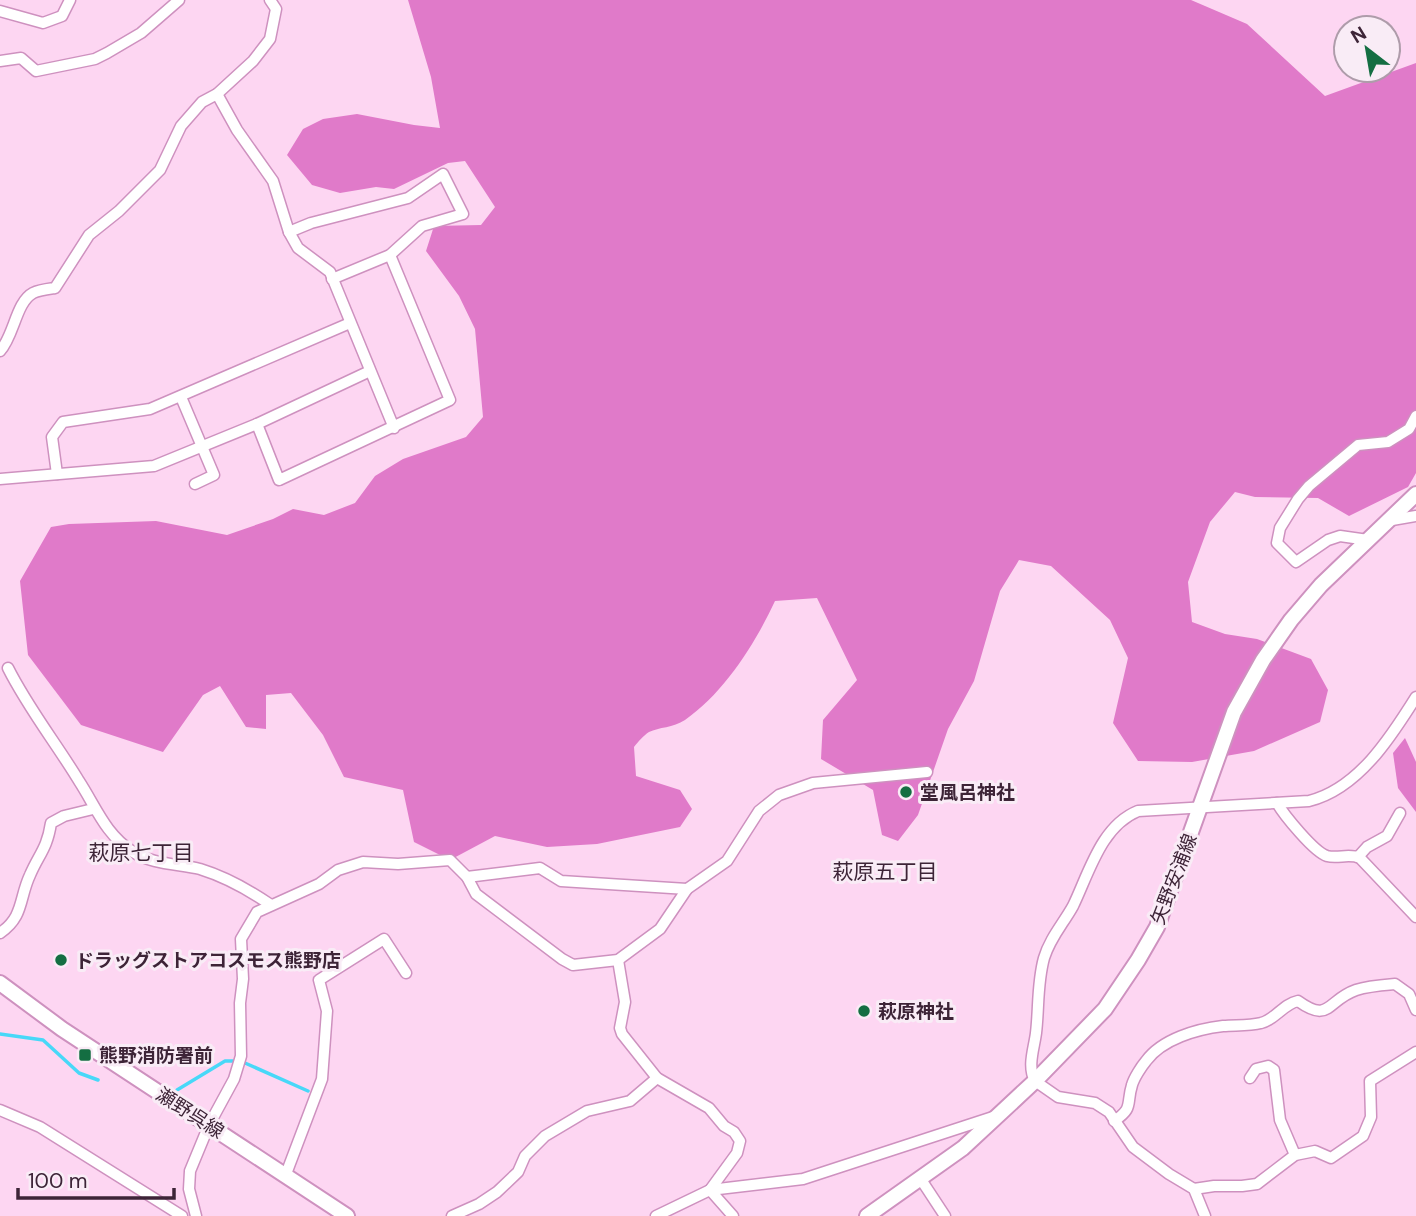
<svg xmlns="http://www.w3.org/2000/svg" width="1416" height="1216" font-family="'DM Sans','Noto Sans JP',sans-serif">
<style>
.forest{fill:#e07ac9}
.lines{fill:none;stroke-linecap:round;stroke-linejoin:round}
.stream{stroke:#48d8f8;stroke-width:3.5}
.street-casing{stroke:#ce91bf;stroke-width:13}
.secondary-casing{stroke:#ce91bf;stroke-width:18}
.primary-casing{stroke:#ce91bf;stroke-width:18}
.street{stroke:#fff;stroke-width:10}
.secondary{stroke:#fff;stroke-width:14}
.primary{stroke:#fff;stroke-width:14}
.poi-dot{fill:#146e42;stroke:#f9ecf6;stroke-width:2.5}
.labels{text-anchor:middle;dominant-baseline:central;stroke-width:6;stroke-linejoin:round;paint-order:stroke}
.poi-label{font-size:19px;font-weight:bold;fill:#3d2437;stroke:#f9ecf6;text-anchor:start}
.street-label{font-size:19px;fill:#3d2437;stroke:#f9ecf6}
.neighbourhood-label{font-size:21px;fill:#3d2437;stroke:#f9ecf6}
</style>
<rect width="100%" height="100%" fill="#fdd6f2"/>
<g class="forest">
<path d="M408 0H1191L1247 24 1325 96 1416 63V473L1408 487 1349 516 1318 498 1255 497 1235 492 1210 522 1188 582 1192 622 1225 634 1257 639 1311 659 1328 690 1320 722 1254 751 1192 762 1138 761 1113 723 1128 658 1110 620 1051 566 1019 560 1000 591 974 681 948 729 918 815 898 841 882 835 873 790 821 759 823 720 857 680 817 598 775 601C755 644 724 693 685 720 673 728 659 727 649 732 644 735 638 742 634 747L636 776 680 790 692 809 680 827 597 844 547 847 495 836 450 860 414 842 403 790 344 777 323 735 291 693 266 695V729L246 727 220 686 203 695 163 752 81 725 28 655 20 581 51 527 69 524 156 521 227 535 273 519 293 509 324 515 355 503 375 476 403 459 466 437 483 417 475 329 459 296 426 251 434 226 481 225 495 207 465 161 448 163 394 189 376 187 340 193 312 185 287 155 303 129 323 119 357 114 414 125 440 128 431 77Z"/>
<polygon points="1405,738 1416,762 1416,812 1398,788 1393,753"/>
</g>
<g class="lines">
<g class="stream">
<polyline points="0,1034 43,1040 79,1073 98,1080"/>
<polyline points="245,1063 308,1091"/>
<polyline points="177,1090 225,1061 235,1061"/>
</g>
<defs>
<g id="street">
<polyline points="0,11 43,23 62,16 70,0"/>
<polyline points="0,61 21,58 36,71 95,59 107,53 141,33 179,0"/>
<polyline points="217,94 237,130 273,181 289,232 298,248 330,272 394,428"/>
<polyline points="289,232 311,223 408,198 443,174 463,214 422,226 390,255 332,279"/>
<path d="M0 351C14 336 16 302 33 293 39 290 48 289 55 288L89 235 119 211 160 170 181 126 202 102 217 94 253 61 270 39 276 9 270 0"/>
<polyline points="181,397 214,475 195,484"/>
<polyline points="257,424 279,480 450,400 390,255"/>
<polyline points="57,474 52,437 63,422 150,409 350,323"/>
<polyline points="0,479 154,466 257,424 370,371"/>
<polyline points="1392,520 1416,516"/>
<polyline points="1368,540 1340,536 1328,540 1296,562 1277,543 1280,528 1298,499 1309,486 1358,445 1388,442 1409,429 1416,416"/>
<path d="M8 668C28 708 56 743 79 781 96 807 105 834 133 852 151 864 179 864 200 869 226 877 249 890 271 905"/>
<path d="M1277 803C1284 815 1314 852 1327 856 1338 859 1349 853 1360 858L1416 917"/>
<polyline points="1358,857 1367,847 1387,836 1400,813"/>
<polyline points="467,877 540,868 561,881 687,889"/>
<path d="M0 933C24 917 19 898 30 875 39 854 47 849 51 823L64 816 93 809"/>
<polyline points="618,960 625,1002 620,1028 622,1034 657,1078 709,1108 724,1126 734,1132 740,1141 737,1153 710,1190"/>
<polyline points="1250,1078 1256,1069 1268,1066 1274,1070 1280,1120 1295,1155"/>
<polyline points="0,1110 40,1127 182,1216"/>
<path d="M1114 1121C1134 1108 1126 1104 1132 1085 1134 1078 1141 1067 1146 1061 1162 1039 1197 1029 1223 1026 1236 1025 1249 1026 1261 1023 1275 1020 1283 1004 1298 1001 1330 1024 1327 1000 1356 990 1368 986 1383 985 1395 984L1409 994 1416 1010"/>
<polyline points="286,1174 322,1079 327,1011 319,980 384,939 406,973"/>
<polyline points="920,1178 945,1216"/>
<polyline points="1194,1189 1214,1186 1242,1186 1257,1184 1295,1155 1315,1151 1331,1158 1363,1136 1371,1117 1370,1081 1416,1052"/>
<polyline points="710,1190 733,1216"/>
<polyline points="196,1216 189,1189 190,1171 209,1125 234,1079 241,1056 240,1003 243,979 241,939 257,912 319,884 338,870 363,862 398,864 450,860 467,877 476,894 562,959 573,965 618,960 660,929 687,889 727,861 759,811 779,795 813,783 927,772"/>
<polyline points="452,1216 479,1204 497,1192 518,1172 525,1156 545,1136 587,1111 630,1101 657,1078"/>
<polyline points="656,1216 710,1190 803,1179 993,1117"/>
<path d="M1205 1216 1194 1189 1169 1174 1133 1147 1109 1112 1095 1103 1058 1097 1035 1081C1027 1066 1034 1049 1036 1033 1039 1008 1037 983 1044 958 1050 938 1063 924 1073 906 1089 873 1101 826 1138 811L1309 801C1358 789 1391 737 1416 697"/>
</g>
<polyline id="secondary" points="0,983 62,1029 347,1216"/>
<polyline id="primary" points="867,1216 963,1148 1035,1081 1105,1009 1138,960 1157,927 1234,712 1263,660 1291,620 1321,585 1416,494"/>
</defs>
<use href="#street" class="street-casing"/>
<use href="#secondary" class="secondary-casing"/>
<use href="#primary" class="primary-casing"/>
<use href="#street" class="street"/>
<use href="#secondary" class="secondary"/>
<use href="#primary" class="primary"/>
</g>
<g class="poi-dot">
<circle cx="906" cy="792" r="7"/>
<circle cx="61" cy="960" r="7"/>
<circle cx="864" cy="1011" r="7"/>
<rect x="78" y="1048" width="14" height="14" rx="3.5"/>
</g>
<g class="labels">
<g class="poi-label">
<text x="920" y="792">堂風呂神社</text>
<text x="75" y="960">ドラッグストアコスモス熊野店</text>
<text x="878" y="1011">萩原神社</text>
<text x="99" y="1055">熊野消防署前</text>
</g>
<g class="street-label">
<text transform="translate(1174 879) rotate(-69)">矢野安浦線</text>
<text transform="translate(190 1113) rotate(33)">瀬野呉線</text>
</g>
<g class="neighbourhood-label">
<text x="141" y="853">萩原七丁目</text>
<text x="885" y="872">萩原五丁目</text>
</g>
</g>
<g transform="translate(1367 49) rotate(329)"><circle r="33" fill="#f9ecf6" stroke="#ae9caa" stroke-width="2"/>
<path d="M0-5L12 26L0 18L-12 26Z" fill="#146e42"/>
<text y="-10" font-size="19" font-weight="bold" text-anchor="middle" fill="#3d2437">N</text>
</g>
<path d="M18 1188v10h156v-10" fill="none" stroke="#3d2437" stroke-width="3.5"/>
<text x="28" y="1188" font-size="21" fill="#3d2437" stroke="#f9ecf6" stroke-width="5" paint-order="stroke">100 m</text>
</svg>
